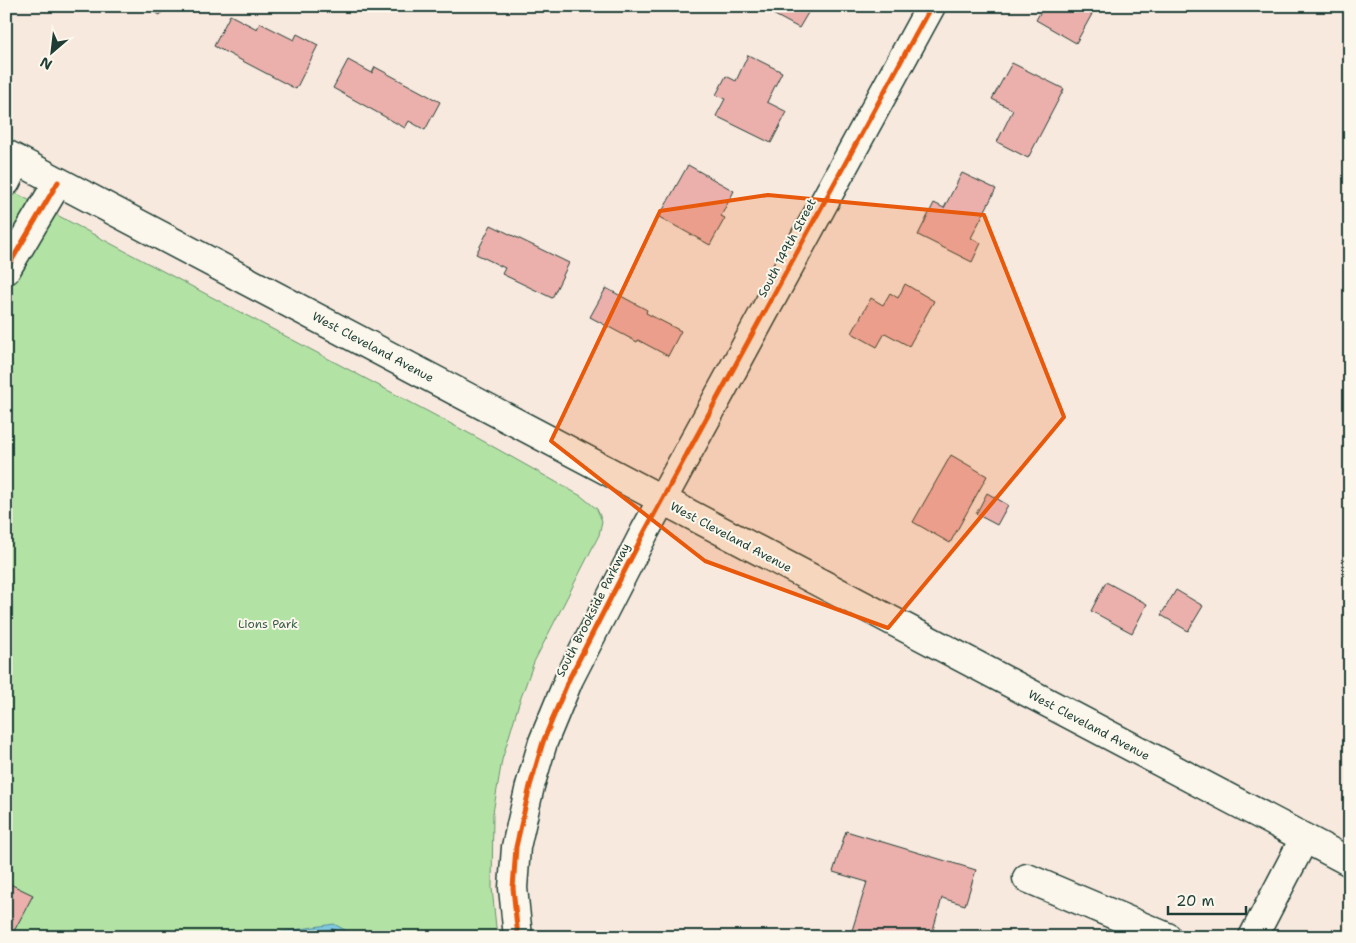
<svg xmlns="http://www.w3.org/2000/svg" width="1356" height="943" font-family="'Shantell Sans',sans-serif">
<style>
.green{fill:#b2e3a4;stroke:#68906c}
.water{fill:#7ec7df;stroke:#58909b}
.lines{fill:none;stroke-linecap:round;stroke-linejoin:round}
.shore{stroke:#457478;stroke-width:1}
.building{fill:#ebb0ac;stroke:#1f3d34}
.minor-casing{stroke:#1f3d34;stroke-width:31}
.major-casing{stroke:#1f3d34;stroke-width:31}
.minor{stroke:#fbf7ec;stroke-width:28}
.major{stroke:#fbf7ec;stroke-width:28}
.cycleway-casing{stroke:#fbf7ec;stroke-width:8}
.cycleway{stroke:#e8590c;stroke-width:5}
.marked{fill:#e8590c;fill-opacity:0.2;stroke:#e8590c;stroke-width:4;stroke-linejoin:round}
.labels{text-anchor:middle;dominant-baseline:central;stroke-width:4;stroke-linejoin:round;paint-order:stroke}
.street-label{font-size:12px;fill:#1f3d34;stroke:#fbf7ec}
.park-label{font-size:12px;fill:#3c5e4a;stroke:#fbf7ec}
</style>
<rect width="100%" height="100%" fill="#f8e9df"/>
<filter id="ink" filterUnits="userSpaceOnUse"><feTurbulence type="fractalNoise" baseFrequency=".02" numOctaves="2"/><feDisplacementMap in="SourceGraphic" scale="10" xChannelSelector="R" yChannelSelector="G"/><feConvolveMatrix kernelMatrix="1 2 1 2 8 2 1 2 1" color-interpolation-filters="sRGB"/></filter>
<g filter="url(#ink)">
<polygon class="green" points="6,188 474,436 581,496 597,509 602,521 599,535 534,662 519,703 502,760 493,813 492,888 497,937 6,937"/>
<polygon class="water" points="334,924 358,937 277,937 281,932"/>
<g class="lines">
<polyline class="shore" points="283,937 333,929 347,937"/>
</g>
<g class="building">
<polygon points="143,6 165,6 160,15"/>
<polygon points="775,6 812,6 799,28 771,13"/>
<polygon points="1044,6 1087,6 1085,10 1092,14 1076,43 1036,20"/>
<polygon points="230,15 257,29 260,23 294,40 297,34 318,45 296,89 214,46"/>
<polygon points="748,55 782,72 767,102 787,112 771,143 716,116 725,99 716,95 726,76 736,81"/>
<polygon points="348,60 372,73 375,67 440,102 425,130 409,121 405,128 333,88"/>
<polygon points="1012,63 1064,89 1028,158 997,142 1013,110 992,99"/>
<polygon points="688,165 734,191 721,216 725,218 710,245 659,217"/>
<polygon points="962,173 996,189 971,238 981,243 972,262 918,235 934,203 944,208"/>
<polygon points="491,225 569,263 552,298 502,274 505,268 476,254"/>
<polygon points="905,284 934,301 909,346 885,333 877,347 852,333 871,298 883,305 890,293 898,298"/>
<polygon points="606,288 647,310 646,313 681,331 668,356 638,340 637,342 590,317"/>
<polygon points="951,455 987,476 950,543 913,522"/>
<polygon points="987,493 1008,505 997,525 976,514"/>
<polygon points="1106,582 1147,604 1132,633 1091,611"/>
<polygon points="1176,590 1203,606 1188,631 1161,615"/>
<polygon points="846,831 976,870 965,905 942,898 931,937 850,937 867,882 833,872"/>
<polygon points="6,882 33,895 11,937 6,937"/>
</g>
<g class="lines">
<defs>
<g id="minor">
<polyline points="6,182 17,160"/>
<polyline points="6,270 58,182"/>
<polyline points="1027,878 1167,937"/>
<polyline points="518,937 513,888 516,847 530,786 543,742 569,679 645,531 931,6"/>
<polyline points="1253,937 1304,839"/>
</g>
<polyline id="major" points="6,154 1350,862"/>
</defs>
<use href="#minor" class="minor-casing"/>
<use href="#major" class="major-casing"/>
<use href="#minor" class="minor"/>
<use href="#major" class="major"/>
<defs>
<g id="cycleway">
<polyline points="6,270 58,182"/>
<polyline points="518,937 513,888 516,847 530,786 543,742 569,679 645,531 931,6"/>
</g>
</defs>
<use href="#cycleway" class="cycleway-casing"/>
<use href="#cycleway" class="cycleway"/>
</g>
</g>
<path class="marked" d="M768 195 984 215 1064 417 888 628 705 561 551 441 660 211Z"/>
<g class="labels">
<g class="street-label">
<text transform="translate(787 248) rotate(-62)">South 149th Street</text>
<text transform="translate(373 347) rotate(28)">West Cleveland Avenue</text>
<text transform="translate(731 537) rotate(28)">West Cleveland Avenue</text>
<text transform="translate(593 610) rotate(-63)">South Brookside Parkway</text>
<text transform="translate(1089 725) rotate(28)">West Cleveland Avenue</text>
</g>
<g class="park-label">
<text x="268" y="624">Lions Park</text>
</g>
</g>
<rect width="1356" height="943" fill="none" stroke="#fbf7ec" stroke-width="25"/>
<rect x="12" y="12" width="1331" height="918" fill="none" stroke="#1f3d34" stroke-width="2" filter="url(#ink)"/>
<g transform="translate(52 52) rotate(208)" stroke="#fbf7ec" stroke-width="4" paint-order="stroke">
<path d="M0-4L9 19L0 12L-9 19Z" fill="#1f3d34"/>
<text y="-8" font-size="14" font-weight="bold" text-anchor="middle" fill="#1f3d34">N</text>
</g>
<path d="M1168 906v8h78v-8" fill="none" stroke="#1f3d34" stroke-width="2.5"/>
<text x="1176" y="906" font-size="15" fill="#1f3d34" stroke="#fbf7ec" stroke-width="4" paint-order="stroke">20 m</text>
</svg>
